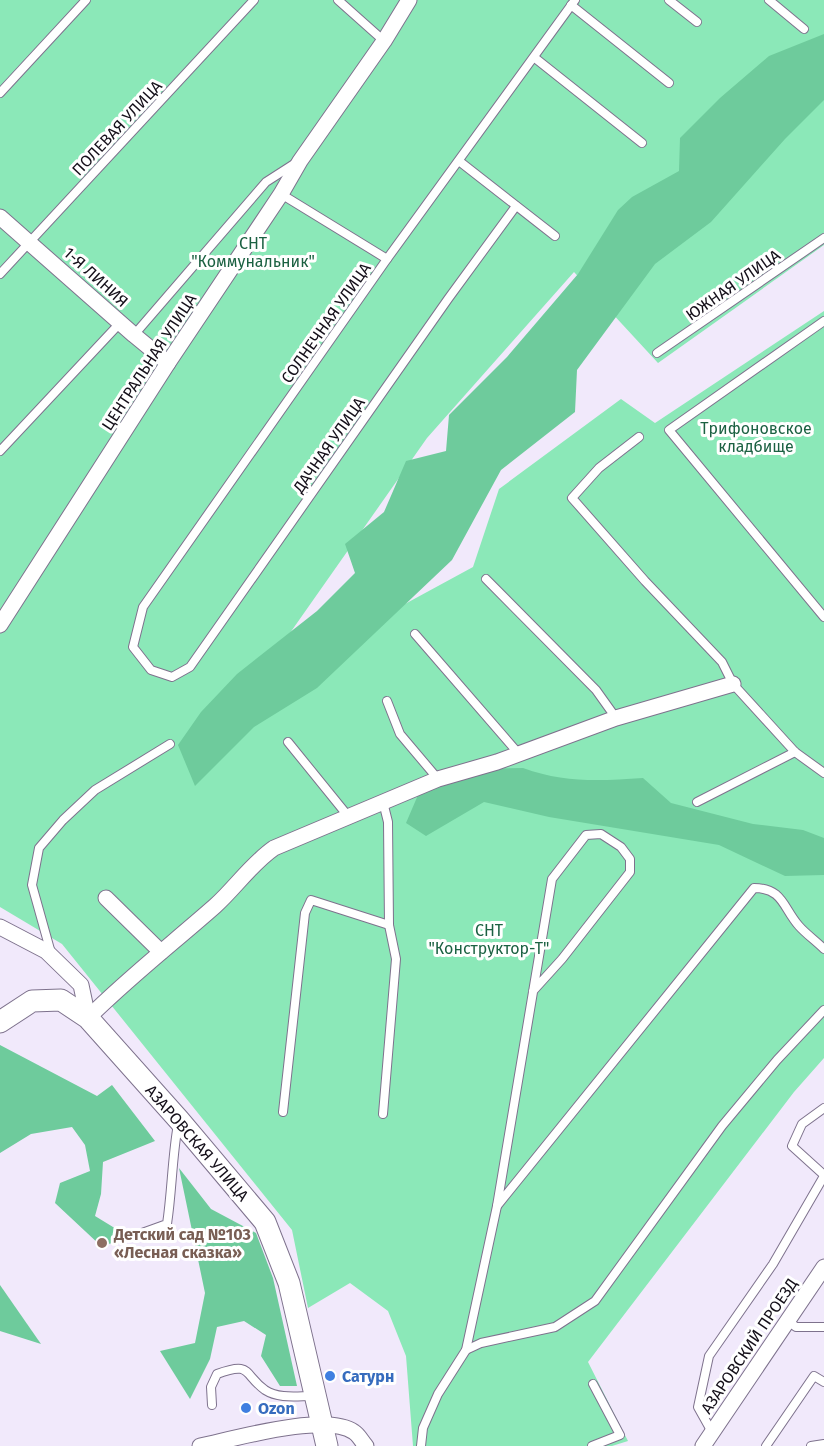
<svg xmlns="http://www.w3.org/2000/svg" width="824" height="1446" font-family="'Fira Sans',sans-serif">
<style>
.green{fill:#8be8b8}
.forest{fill:#6ecb9c}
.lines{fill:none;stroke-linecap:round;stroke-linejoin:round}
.lane-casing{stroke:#7e728d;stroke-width:10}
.street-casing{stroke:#7e728d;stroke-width:17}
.secondary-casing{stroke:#7e728d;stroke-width:23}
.lane{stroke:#fff;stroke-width:8}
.street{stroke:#fff;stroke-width:15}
.secondary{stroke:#fff;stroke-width:21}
.education-dot{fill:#8d6e63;stroke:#fff;stroke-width:2}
.shop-dot{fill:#3f7fe0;stroke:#fff;stroke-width:2}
.labels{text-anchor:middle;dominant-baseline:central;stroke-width:6;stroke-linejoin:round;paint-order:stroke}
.street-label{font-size:16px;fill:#140f19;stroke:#fff}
.park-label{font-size:16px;fill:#1b6142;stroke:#fff}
.education-label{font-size:16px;font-weight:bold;fill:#785e54;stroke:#fff;text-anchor:start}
.shop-label{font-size:16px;font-weight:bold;fill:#366cbe;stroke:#fff;text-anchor:start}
</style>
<rect width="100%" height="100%" fill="#f1e9fb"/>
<polygon class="green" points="0,0 824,0 824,245 658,363 574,272 427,438 252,687 473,567 499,489 621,399 655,423 824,311 824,1058 794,1092 588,1362 628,1441 612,1446 413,1446 406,1356 388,1311 350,1283 308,1308 292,1230 62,944 0,907"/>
<g class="forest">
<polygon points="824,34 824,100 785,139 711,222 655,264 577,370 575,412 501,470 452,560 317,688 254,727 195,786 178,745 201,712 237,674 317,611 355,573 345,544 384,512 406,461 446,451 449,415 507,357 578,274 618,210 632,197 679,171 680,138 720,98 769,56"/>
<path d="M523 768C564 783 599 781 643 778L671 803 753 824 803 830 824 838V875L785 876 719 845 549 817 484 802 426 836 406 823 421 788 478 769Z"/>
<polygon points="0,1045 97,1096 112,1085 155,1141 103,1162 101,1194 95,1216 131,1238 101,1246 55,1203 60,1183 90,1171 85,1145 72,1127 31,1134 0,1153"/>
<polygon points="179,1168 211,1209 256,1233 273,1278 297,1386 280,1386 261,1356 266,1335 244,1321 217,1327 210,1359 190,1399 160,1351 195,1343 205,1293"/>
<polygon points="0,1285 41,1344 0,1331"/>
</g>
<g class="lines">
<defs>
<g id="lane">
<polyline points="338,0 384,41"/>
<polyline points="669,0 697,22"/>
<polyline points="769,0 804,29"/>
<polyline points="571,5 669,83"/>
<polyline points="535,58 642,143"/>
<polyline points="0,93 86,0"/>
<polyline points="459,161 555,236"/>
<polyline points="281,194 387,259"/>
<polyline points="516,206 448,299 190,667 172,677 151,670 133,647 143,607 387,259 575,0"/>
<polyline points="0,274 254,0"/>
<polyline points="824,321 669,430 824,617"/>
<polyline points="134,335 266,182 294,164"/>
<polyline points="657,353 824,238"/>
<polyline points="639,437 599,468 572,498 645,581 722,662 733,684 795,752 824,773"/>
<polyline points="0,451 120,323"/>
<polyline points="486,579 596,690 616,718"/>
<polyline points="415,634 519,754"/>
<polyline points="387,701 400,734 438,779"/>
<polyline points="288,742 348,816"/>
<polyline points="383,802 388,822 389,925 396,959 383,1114"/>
<polyline points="697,802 795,752"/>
<polyline points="51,953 32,885 39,848 63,820 95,790 170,744"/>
<path d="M533 991 562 959 630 872V859L621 847 601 834 586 835 552 879 497 1206 754 888C783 888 783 908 799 926 806 934 816 941 824 949"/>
<polyline points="824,1108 802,1124 792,1146 824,1175"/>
<polyline points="283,1112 305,913 311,900 389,925"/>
<path d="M142 1233 167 1224C172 1191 172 1158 178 1124"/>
<polyline points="788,1321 796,1327 824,1327"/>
<polyline points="466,1350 481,1343 555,1327 595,1301 722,1126 777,1060 824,1010"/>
<path d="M212 1405 211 1387 217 1374C252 1361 243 1374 265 1390 279 1399 297 1396 312 1396"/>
<polyline points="712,1432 698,1407 709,1356 773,1264 824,1176"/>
<polyline points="421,1446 423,1428 438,1394 466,1350 497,1206"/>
<polyline points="592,1446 620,1435 593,1384"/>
<polyline points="766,1446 814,1376 824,1382"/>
<polyline points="811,1446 824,1444"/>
</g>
<g id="street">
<polyline points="0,217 134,335 168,363"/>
<polyline points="0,625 168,363 281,194 300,161 384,41 409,0"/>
<polyline points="106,898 161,952"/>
<polyline points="0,927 46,951 81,985 88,1018"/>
<path d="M88 1018C128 978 173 943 215 906 236 887 251 864 274 848L438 779 497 762 616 718 733 684"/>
<path d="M200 1446C234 1439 326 1412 354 1432 359 1435 362 1442 366 1446"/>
<polyline points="703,1446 824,1267"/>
</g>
<polyline id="secondary" points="0,1022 32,1001 61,1000 88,1018 179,1120 265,1222 289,1283 327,1446"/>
</defs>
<use href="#lane" class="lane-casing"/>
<use href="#street" class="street-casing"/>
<use href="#secondary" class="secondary-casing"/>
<use href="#lane" class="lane"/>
<use href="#street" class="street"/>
<use href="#secondary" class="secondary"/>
</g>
<circle class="education-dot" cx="102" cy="1243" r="6"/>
<g class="shop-dot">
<circle cx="330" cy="1376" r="6"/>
<circle cx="246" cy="1408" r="6"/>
</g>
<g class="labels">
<g class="street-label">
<text transform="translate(117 128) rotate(-47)">ПОЛЕВАЯ УЛИЦА</text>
<text transform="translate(96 277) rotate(42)">1-Я ЛИНИЯ</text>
<text transform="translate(733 285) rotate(-35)">ЮЖНАЯ УЛИЦА</text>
<text transform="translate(326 323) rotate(-55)">СОЛНЕЧНАЯ УЛИЦА</text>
<text transform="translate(149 362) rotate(-57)">ЦЕНТРАЛЬНАЯ УЛИЦА</text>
<text transform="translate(329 445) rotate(-55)">ДАЧНАЯ УЛИЦА</text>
<text transform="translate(197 1143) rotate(49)">АЗАРОВСКАЯ УЛИЦА</text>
<text transform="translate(749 1346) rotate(-56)">АЗАРОВСКИЙ ПРОЕЗД</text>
</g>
<g class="park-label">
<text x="253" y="243">СНТ<tspan x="253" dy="18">"Коммунальник"</tspan></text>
<text x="756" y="428">Трифоновское<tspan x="756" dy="18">кладбище</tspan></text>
<text x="489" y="930">СНТ<tspan x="489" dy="18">"Конструктор-Т"</tspan></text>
</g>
<g class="education-label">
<text x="114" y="1234">Детский сад №103<tspan x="114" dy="18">«Лесная сказка»</tspan></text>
</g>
<g class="shop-label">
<text x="342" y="1376">Сатурн</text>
<text x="258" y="1408">Ozon</text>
</g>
</g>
</svg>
